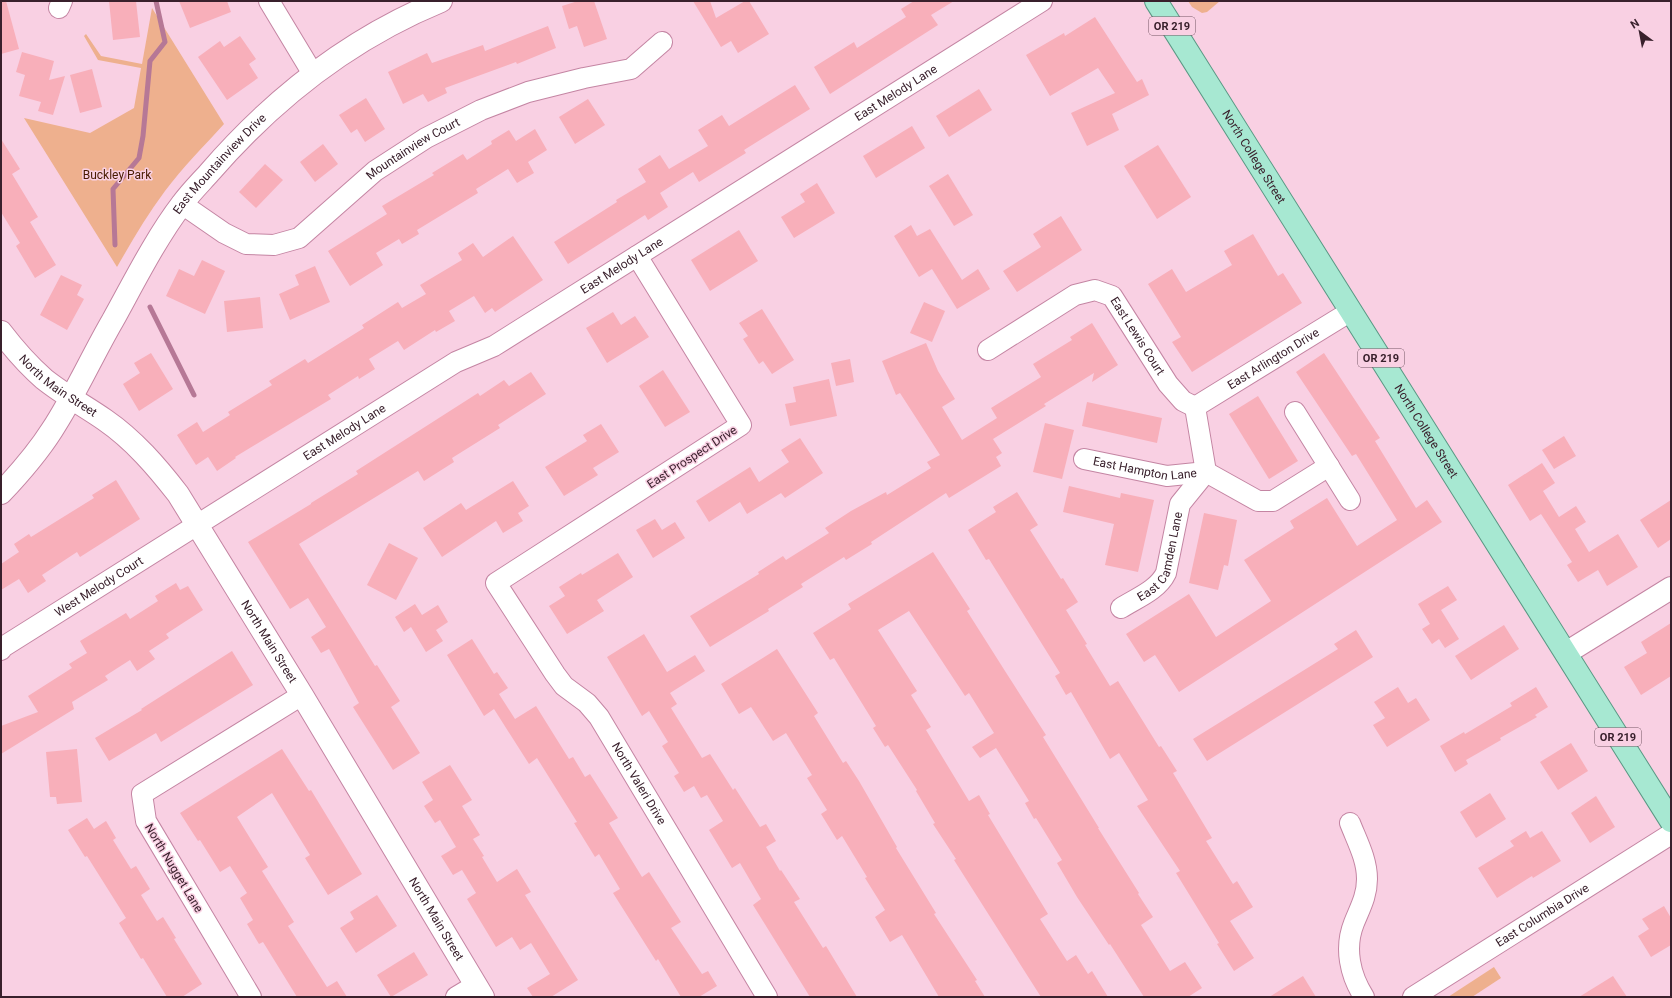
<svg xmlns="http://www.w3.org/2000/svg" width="1672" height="998" font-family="Roboto,sans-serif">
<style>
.green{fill:#eeb08e}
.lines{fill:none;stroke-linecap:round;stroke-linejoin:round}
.stream{stroke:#b67896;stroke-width:5}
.building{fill:#f8afba}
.minor-casing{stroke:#c485a3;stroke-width:22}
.tertiary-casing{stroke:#c485a3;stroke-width:24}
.primary-casing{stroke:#5a9884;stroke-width:24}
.minor{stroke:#fff;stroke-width:20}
.tertiary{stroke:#fff;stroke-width:22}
.primary{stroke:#a7e8d2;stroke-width:22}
.labels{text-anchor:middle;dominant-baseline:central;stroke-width:3;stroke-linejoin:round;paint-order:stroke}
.shield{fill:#f9d0e3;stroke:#735563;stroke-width:1}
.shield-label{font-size:11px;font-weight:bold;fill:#39202c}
.street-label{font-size:12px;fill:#39202c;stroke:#f9d0e3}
.park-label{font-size:12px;fill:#481b00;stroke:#f9d0e3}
</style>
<rect width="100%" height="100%" fill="#f9d0e3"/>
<g class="green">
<polygon points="1188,1 1220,1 1207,12 1202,13 1192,7"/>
<path d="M152 8 224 124C204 146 183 167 165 191 147 215 132 241 117 267L24 118 90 133 134 108 141 68 98 60 84 36 86 34 101 56 142 64Z"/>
<polygon points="1494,967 1501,978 1472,997 1448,997"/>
</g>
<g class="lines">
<g class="stream">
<polyline points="115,245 113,189 139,158 143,136 150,61 165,42 156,1"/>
<polyline points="150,307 194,395"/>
</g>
</g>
<g class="building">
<polygon points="1,1 6,1 19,49 1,54"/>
<polygon points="109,1 136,1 140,37 113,40"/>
<polygon points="179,1 227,1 231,12 190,28"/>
<polygon points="578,1 594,1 607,39 584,47 577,26 569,29 562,6"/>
<polygon points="693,1 710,1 716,18 745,1 749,1 769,34 738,53 731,41 721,47"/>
<polygon points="914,1 954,1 931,15 938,25 830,94 814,67 854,42 857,48 906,17 901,9"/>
<polygon points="1095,17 1137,82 1142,79 1149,95 1112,114 1119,130 1087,146 1071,113 1115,93 1098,68 1050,96 1026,55 1064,33 1065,36"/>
<polygon points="548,26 556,48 517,64 516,62 445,88 447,93 428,102 423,94 403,104 388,72 427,53 432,63 483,45 485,51"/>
<polygon points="240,36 256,59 249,64 258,78 227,100 198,57 220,41 224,47"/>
<polygon points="22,52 54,61 49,80 65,76 53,115 38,111 41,102 19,96 25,75 16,72"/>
<polygon points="92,69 102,107 80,113 70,75"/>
<polygon points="795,85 810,109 744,150 746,153 699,182 693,172 660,193 668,207 648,220 645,215 568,264 554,242 617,202 616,200 646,182 638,169 660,155 669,169 708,146 698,130 722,115 729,126"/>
<polygon points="979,89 992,110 949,137 936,116"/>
<polygon points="366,98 385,129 365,142 357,129 351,133 339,115"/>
<polygon points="588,99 605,125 575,144 559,117"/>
<polygon points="912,126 925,148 876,178 863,156"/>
<polygon points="535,129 547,150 528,162 534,173 517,183 508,169 476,189 478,193 417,230 419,234 402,244 399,239 376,253 383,265 350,286 328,251 387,214 382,206 434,175 432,173 463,154 467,160 492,144 491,141 509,130 516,141"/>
<polygon points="1,139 20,169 12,174 38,217 30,222 56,265 35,278 16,246 20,243 1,212"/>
<polygon points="323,144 338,164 315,182 300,162"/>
<polygon points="1158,145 1191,197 1157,219 1124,166"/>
<polygon points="265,164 283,180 256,208 239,192"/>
<polygon points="948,174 973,215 954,226 929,186"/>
<polygon points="817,183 835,213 794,238 781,217 805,202 800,194"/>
<polygon points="1061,216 1082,250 1017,292 1003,271 1041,247 1033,234"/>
<polygon points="911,225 917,236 930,229 962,280 978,269 990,289 957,309 932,269 919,277 894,236"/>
<polygon points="739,230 758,261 710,291 691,260"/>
<polygon points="1253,234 1278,276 1283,273 1302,303 1192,372 1172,342 1181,337 1148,284 1172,269 1186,292 1232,265 1224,251"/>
<polygon points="513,236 543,280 495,312 492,308 485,313 474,296 449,311 455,321 436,332 435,330 404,350 398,341 369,359 375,369 359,379 358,376 328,395 331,399 235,457 236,458 217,471 208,457 196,465 177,435 197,422 203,432 230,415 228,412 272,385 269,381 305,359 308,363 364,328 362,325 398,302 402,308 426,294 420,285 462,260 458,253 473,243 483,257"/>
<polygon points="202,260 225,271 205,314 166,296 179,269 194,276"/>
<polygon points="315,266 330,302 290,320 279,294 299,285 295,275"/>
<polygon points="61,275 82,285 77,295 84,299 67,330 40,315"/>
<polygon points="260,297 263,328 227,332 224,301"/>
<polygon points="924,302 945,311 932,342 910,333"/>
<polygon points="762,309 794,360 772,374 763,361 759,364 743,339 748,336 739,323"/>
<polygon points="613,312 621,325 635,316 649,337 607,363 586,328"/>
<polygon points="1092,323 1118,365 1092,382 1094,373 1044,404 1046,406 993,439 1002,453 996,457 1001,466 949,498 946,493 871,542 872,544 846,560 844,557 801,584 803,587 768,609 769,611 710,647 690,616 759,574 758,572 783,556 786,560 829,533 825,528 851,511 886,492 887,495 931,468 927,462 940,455 900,393 896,395 882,361 926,343 938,371 955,399 942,407 962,440 997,418 991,408 1041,377 1033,364 1072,340 1070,337"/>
<polygon points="151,353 173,389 139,411 123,384 140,373 134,363"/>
<polygon points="1324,353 1380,438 1375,441 1416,508 1427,500 1442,522 1179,692 1155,655 1144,662 1126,634 1189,594 1216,637 1271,601 1244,560 1294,528 1290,521 1327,498 1357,546 1397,520 1356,454 1352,456 1296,372"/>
<polygon points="850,359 854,382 836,386 831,363"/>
<polygon points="663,370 690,412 665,427 639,386"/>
<polygon points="531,372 546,394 498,425 500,428 452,458 454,462 424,481 418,471 299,544 375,666 377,665 400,701 391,707 420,753 393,770 353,707 359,703 329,649 321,653 311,637 326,627 308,598 290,609 248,542 311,504 311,503 358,474 356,471 478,393 480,396 504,380 509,386"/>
<polygon points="829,379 837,416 790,426 785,404 796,402 793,387"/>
<polygon points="1258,396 1298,461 1269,479 1229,414"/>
<polygon points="1087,402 1162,418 1157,443 1082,426"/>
<polygon points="1045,423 1074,430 1062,479 1033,472"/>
<polygon points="601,424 619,452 593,468 598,475 564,496 545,467 587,441 583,435"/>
<polygon points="1564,436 1576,456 1554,469 1542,450"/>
<polygon points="800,438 823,473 785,498 781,493 747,514 740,502 709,522 696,501 750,467 759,482 789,462 781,450"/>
<polygon points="1542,463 1555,483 1543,491 1559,517 1576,506 1586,522 1575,529 1589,552 1618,534 1638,567 1607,586 1598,570 1578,582 1567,565 1572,562 1541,514 1530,521 1508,485"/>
<polygon points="116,480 140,519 80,557 77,552 42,575 46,581 28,593 19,579 1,590 1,564 19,552 14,544 29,534 31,537 94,498 92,495"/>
<polygon points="513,481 529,506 518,513 523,521 503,533 496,521 442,557 423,528 461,503 466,510"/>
<polygon points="1069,486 1120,498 1121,493 1154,500 1138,572 1105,565 1114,524 1063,512"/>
<polygon points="1017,492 1038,525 1030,530 1061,579 1063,578 1078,602 1066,610 1087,644 1085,645 1110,686 1118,681 1159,747 1161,746 1177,771 1173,773 1212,838 1206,841 1233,884 1237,881 1253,907 1230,921 1254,958 1234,971 1217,944 1219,943 1176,873 1180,871 1137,806 1148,800 1119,753 1110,759 1071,692 1066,695 1055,676 1060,673 989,559 986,560 968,530 996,512 993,507"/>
<polygon points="1671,500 1671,539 1658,548 1640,520"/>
<polygon points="1204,513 1237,520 1228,566 1224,565 1218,590 1189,583"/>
<polygon points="655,519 662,530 675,522 685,538 653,558 636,530"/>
<polygon points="389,543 418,558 396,600 367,585"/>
<polygon points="933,552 970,609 967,611 1005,671 1046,735 1043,737 1099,828 1098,828 1139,893 1138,894 1153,917 1141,925 1170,971 1185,962 1202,988 1188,997 1144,997 1110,944 1109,945 1077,897 1057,863 1062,860 1036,818 1034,819 1025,803 1029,801 996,748 980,758 972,747 994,733 969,693 965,696 909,611 878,630 917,691 911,695 931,727 926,730 969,801 979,795 990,814 988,815 1048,914 1040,919 1067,961 1076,955 1088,974 1092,971 1108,997 1041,997 954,860 956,859 933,824 935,823 916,791 917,790 888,745 885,747 873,728 876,726 834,658 830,660 813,633 851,609 848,604"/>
<polygon points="618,553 633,577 597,600 604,611 567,634 549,606 565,596 559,587 581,573 582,575"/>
<polygon points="176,583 180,590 188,586 203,610 166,634 169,638 149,651 155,659 137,671 130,660 105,676 108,680 72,702 74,709 1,754 1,726 38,712 28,696 72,668 69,664 87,653 80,641 126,613 130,619 158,601 155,596"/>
<polygon points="1448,586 1457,600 1441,610 1459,639 1445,648 1439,639 1432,644 1422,629 1430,624 1418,604"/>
<polygon points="415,604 422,615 438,605 448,622 436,630 443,641 426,652 411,627 404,632 395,617"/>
<polygon points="1671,623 1671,676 1641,695 1624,667 1647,653 1641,642"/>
<polygon points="1504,625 1519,649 1471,680 1455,656"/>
<polygon points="1356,630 1373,657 1207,761 1193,739 1338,649 1334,644"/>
<polygon points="644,634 667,672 695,655 705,671 670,693 677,704 671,708 702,758 710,754 733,790 735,788 760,827 766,824 776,841 766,847 780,871 781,870 800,899 794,902 823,948 826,946 857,997 810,997 753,905 761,899 740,863 732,868 709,830 723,821 707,795 701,798 694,786 684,792 674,776 679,773 662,746 668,742 649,711 642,716 607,657"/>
<polygon points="472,639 494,674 497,672 508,688 499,694 515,719 536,706 569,759 573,757 585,777 590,774 618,818 609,823 642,877 649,872 681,922 671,928 702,974 708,971 717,986 699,997 681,997 658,959 656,961 613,893 620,889 599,854 595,857 574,823 577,822 537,758 529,764 494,709 484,716 447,655"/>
<polygon points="777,649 818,713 814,716 843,763 846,761 859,781 897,847 896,848 936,913 934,914 977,980 975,981 985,997 939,997 902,935 890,942 875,917 885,910 865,878 867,877 842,836 837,840 821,814 827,810 807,778 812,775 786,733 773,741 751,707 739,714 721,684"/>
<polygon points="232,651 253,685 161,742 156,733 109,761 95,738 142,710 141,709"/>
<polygon points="1398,687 1408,703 1416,698 1430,720 1387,747 1373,725 1385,718 1374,702"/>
<polygon points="1536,687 1548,707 1535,715 1537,717 1500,738 1501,740 1466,760 1468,764 1455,772 1440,746 1464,732 1465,734 1512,706 1510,703"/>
<polygon points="1571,743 1588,771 1558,790 1540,762"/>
<polygon points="77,749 82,802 57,804 56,797 50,797 46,752"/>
<polygon points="282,749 309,791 311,790 362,874 328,895 305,858 310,855 272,793 237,817 268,867 262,871 294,922 288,926 327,987 337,981 347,997 297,997 263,942 259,944 247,924 253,920 240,898 247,893 230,866 220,872 200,840 198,841 180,813"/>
<polygon points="450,765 472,800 462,806 480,835 473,839 484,856 482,857 497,882 517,869 531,892 525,895 578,980 551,997 533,997 527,988 550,974 531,943 520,950 512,937 496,947 467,899 476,893 462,870 453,875 441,856 456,847 440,820 435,823 424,806 433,800 422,782"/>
<polygon points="1490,793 1506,819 1476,838 1460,812"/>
<polygon points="1596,796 1615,827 1590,843 1571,813"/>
<polygon points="87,818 94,829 106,821 116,838 113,840 131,869 136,866 150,889 141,895 157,921 163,917 176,938 174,939 202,984 182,997 167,997 143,958 141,959 119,923 126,918 87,856 85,857 68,830"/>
<polygon points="1526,831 1530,838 1542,831 1561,861 1533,878 1532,876 1497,898 1478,868 1514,846 1510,841"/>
<polygon points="377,895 397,926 356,953 340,928 354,919 350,912"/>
<polygon points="1664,906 1671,918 1671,945 1651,957 1638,936 1649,929 1642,919"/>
<polygon points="414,952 428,975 391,997 377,975"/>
<polygon points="1303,976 1316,997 1269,997"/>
<polygon points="1613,976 1627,997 1579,997"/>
</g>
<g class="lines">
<defs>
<g id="minor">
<polyline points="269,1 313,74"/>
<polyline points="59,8 62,1"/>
<path id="s1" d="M182 204 224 233 246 244 274 245 299 238 375 171 426 138 481 110 528 92 584 78 631 69 662 42"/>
<path id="s2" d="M637 256 741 425 496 583 555 674 564 686 587 703 599 717 767 997"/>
<path id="s3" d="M988 350 1075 295 1095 290 1112 296 1168 384 1183 401 1195 407"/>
<path id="s4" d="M1195 407 1351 311"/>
<polyline points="1295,412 1350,500"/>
<path id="s5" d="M1084 459 1167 476 1206 472 1258 501H1273L1329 466"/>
<path id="s6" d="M1121 608C1137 598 1158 590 1166 573L1180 504 1206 472 1195 407"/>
<path id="s7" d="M1 650 3 647 456 362 494 346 1042 1"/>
<path d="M1350 823C1357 841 1367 859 1367 879 1367 896 1360 908 1354 923 1344 948 1350 975 1364 997"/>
<polyline points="251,997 146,821 142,794 302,695"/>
<polyline points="456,997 476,985"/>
<path id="s8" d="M1413 997 1671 834"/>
</g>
<g id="tertiary">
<path id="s9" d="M1 332C14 349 28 365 44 379 64 395 85 406 105 420 134 440 157 467 178 494L302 695 483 997"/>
<path id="s10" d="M1 493C19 474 38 452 52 430 75 395 92 356 113 320 134 282 156 238 182 204 190 193 200 183 209 173 273 99 351 38 441 1"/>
<polyline points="1566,653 1671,588"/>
</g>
<g id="primary">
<path id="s11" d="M1156 1 1671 821"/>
</g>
</defs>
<use href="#minor" class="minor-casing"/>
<use href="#tertiary" class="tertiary-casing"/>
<use href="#primary" class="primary-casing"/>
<use href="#minor" class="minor"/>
<use href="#tertiary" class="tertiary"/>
<use href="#primary" class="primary"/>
</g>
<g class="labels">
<g class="shield">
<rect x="1149" y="17" width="46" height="18" rx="3"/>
<rect x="1358" y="349" width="46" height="18" rx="3"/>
<rect x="1595" y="728" width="46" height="18" rx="3"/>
</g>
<g class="shield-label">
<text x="1172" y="26">OR 219</text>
<text x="1381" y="358">OR 219</text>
<text x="1618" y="737">OR 219</text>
</g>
<g class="street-label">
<text stroke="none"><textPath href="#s7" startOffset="1055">East Melody Lane</textPath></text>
<text stroke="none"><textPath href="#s1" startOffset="275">Mountainview Court</textPath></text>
<text stroke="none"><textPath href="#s11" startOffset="184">North College Street</textPath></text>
<text stroke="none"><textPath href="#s10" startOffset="397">East Mountainview Drive</textPath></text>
<text stroke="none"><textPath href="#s7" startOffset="731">East Melody Lane</textPath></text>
<text stroke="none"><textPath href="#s3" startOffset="189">East Lewis Court</textPath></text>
<text stroke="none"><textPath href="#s4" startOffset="92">East Arlington Drive</textPath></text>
<text stroke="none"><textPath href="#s9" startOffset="79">North Main Street</textPath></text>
<text stroke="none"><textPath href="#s11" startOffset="508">North College Street</textPath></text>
<text stroke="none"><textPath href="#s7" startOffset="407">East Melody Lane</textPath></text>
<text transform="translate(692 457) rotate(-33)">East Prospect Drive</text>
<text stroke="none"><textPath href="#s5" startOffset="62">East Hampton Lane</textPath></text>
<text stroke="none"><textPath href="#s6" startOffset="70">East Camden Lane</textPath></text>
<text stroke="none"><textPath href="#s7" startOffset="117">West Melody Court</textPath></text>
<text stroke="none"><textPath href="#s9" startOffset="415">North Main Street</textPath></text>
<text stroke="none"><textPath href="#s2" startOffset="738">North Valeri Drive</textPath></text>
<text transform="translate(174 868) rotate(59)">North Nugget Lane</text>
<text stroke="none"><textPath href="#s8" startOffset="153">East Columbia Drive</textPath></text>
<text stroke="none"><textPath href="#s9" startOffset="739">North Main Street</textPath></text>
</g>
<g class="park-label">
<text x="117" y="175">Buckley Park</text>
</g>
</g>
<rect width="1672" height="998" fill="none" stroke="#39202c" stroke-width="4"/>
<g transform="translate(1640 32) rotate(328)" stroke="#f9d0e3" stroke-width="3" paint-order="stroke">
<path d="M0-3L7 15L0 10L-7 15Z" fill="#39202c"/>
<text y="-6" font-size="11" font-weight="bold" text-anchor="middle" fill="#39202c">N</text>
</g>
</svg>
